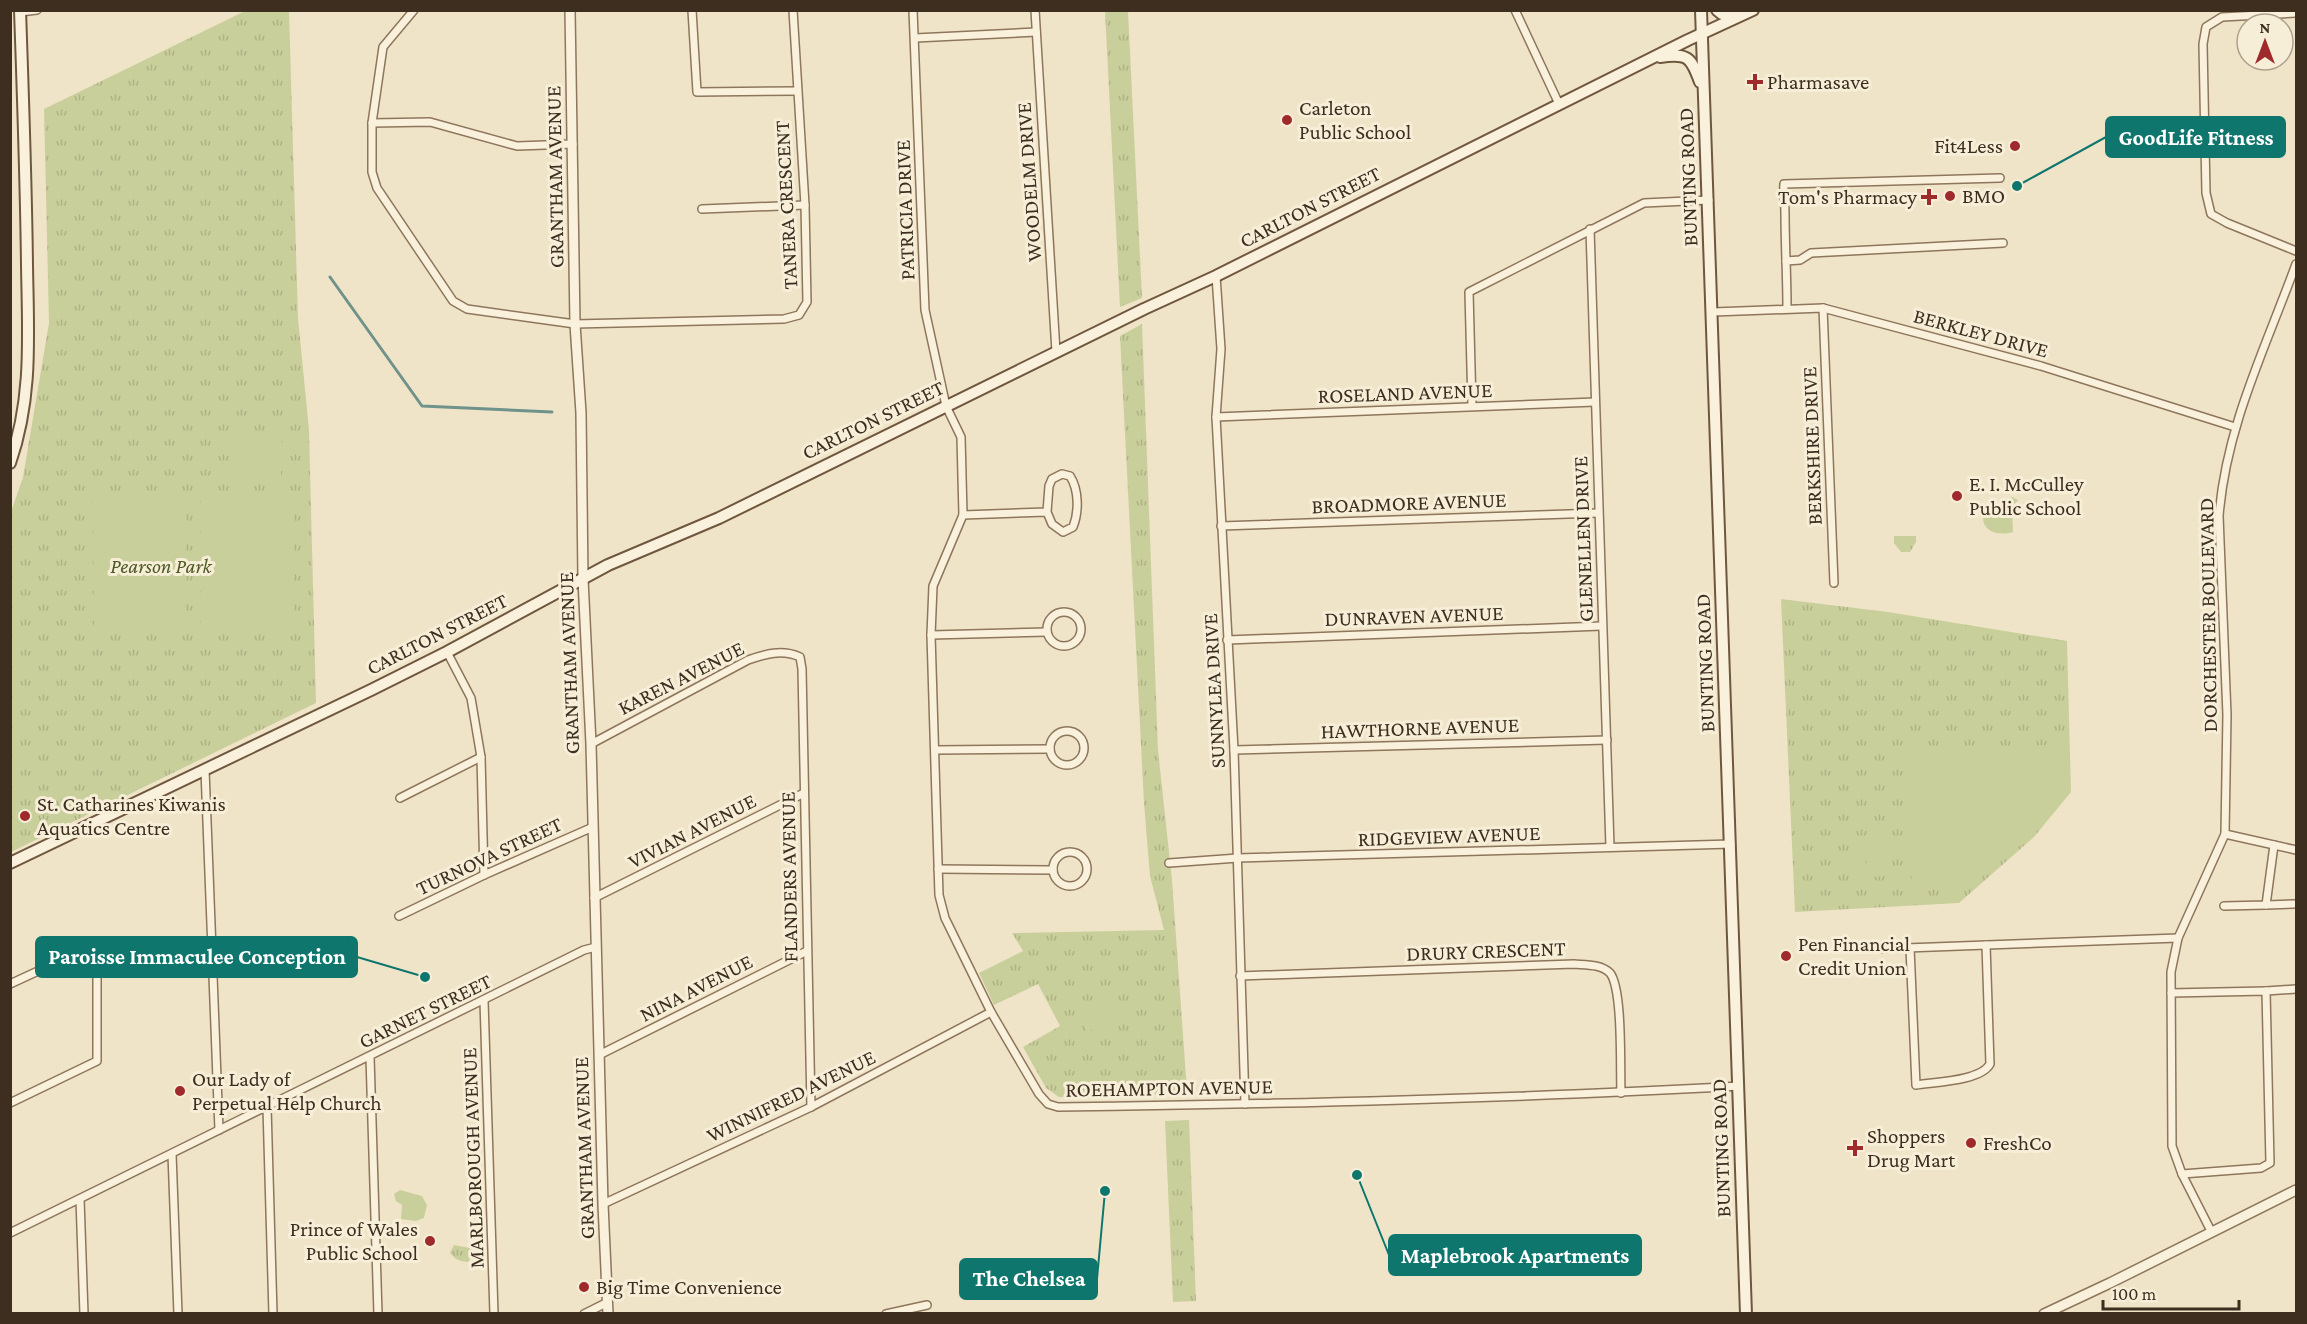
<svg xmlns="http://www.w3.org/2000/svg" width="2307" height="1324" font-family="'Crimson Pro',serif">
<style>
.grass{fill:url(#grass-tufts)}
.pitch{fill:#c9cf9b}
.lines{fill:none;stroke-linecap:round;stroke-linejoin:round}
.stream{stroke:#6f938a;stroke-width:3}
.minor-casing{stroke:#8d765c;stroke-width:10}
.tertiary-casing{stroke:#8d765c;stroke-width:12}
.secondary-casing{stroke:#6f573f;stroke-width:14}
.minor{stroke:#faf1dc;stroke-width:7}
.tertiary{stroke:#faf1dc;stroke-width:9}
.secondary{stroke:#faf1dc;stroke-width:10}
.poi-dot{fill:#9e2a2b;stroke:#f7eed8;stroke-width:2}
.labels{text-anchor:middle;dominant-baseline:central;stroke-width:6;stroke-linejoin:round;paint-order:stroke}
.poi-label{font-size:21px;fill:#3d2e20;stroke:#f7eed8;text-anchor:start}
.street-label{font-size:21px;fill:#3d2e20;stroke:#f7eed8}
.park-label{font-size:21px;font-style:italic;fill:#4d5a26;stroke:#f7eed8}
.leader{fill:none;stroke:#0f766e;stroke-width:2}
.callout-dot{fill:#0f766e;stroke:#f7eed8;stroke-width:2}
.callout{fill:#0f766e;stroke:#0f766e;stroke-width:2}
.callout-label{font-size:22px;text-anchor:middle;font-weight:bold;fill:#fff}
</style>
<defs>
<pattern id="grass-tufts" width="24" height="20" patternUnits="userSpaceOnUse" patternTransform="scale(1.5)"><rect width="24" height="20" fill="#c9cf9b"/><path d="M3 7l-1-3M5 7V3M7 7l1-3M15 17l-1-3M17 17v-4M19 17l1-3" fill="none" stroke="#aeb285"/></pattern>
</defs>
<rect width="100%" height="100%" fill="#f0e4c8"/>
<g class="grass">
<polygon points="245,11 289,11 298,318 309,430 316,703 11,852 10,515 23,477 49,323 44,109"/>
<polygon points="1105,11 1128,11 1142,298 1120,307"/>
<polygon points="1142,324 1158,750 1172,880 1187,1091 1167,1094 1059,1097 1046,1088 1023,1047 1060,1026 1038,984 994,1005 979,973 1023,951 1012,933 1164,930 1150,876 1144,803 1120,336"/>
<polygon points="1894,536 1916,536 1916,542 1910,552 1901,552 1894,543"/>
<polygon points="1781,599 1888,612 2067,641 2071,792 2034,837 1959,903 1795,912"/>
<polygon points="1189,1120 1196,1301 1173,1302 1165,1121"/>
<path d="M454 1245 470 1248 474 1253 468 1262C459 1261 456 1260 450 1253Z"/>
</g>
<g class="pitch">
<polygon points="233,436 282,436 281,481 233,481"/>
<polygon points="201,497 293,497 294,633 201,634"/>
<path d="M2012 497 2018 500 2012 507 2013 532C1992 538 1976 527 1986 505L2002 504Z"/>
<polygon points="93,498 186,498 186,634 94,634"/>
<polygon points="2068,744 2066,787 2030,828 1961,885 1912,891 1907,755 1927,751"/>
<polygon points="1865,844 1866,877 1851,877 1850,845"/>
<polygon points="1870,844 1885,844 1886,876 1871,877"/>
<polygon points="1107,1000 1116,1017 1087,1032 1078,1015"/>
<polygon points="400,1190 422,1196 427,1205 424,1218 416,1221 401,1219 402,1205 396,1201 394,1194"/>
</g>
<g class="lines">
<polyline class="stream" points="330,277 422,406 552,412"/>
<defs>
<g id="minor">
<polyline points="414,10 383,47 372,123 372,172 377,188 453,301 467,309 575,324 784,319 799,315 807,302 805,205 793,10"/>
<polyline points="692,10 697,92 797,91"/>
<path d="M913 10 925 310 946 406 961 437 963 515 933 586 931 635 939 895 945 918 991 1012 1039 1094 1048 1104 1058 1107C1285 1104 1512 1099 1739 1086"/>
<polyline points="1035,10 1056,352"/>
<polyline points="1515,10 1559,104"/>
<polyline points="20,12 37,10"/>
<polyline points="2296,13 2222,17 2206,27 2203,44 2206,193 2211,214 2227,223 2296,251"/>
<polyline points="915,38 1036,32"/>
<polyline points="372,123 430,122 517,146 573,144"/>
<polyline points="702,209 805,205"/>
<polyline points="1590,229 1610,847"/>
<polyline points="1786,261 1800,260 1811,253 2003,243"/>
<polyline points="1216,276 1221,349 1216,417 1234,750 1245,1104"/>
<path d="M1787 308C1787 276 1785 245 1785 213 1785 202 1783 197 1784 184L2000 178"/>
<polyline points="1823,308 1834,583"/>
<polyline points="1713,312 1823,308 2041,366 2235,427"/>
<polyline points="1472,406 1469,292 1644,203 1709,200"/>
<polyline points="1216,417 1595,402"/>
<path d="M963 515 1047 512 1052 524 1063 532 1073 527C1079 512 1079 490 1070 476L1062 474 1052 479 1049 486 1047 512"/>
<polyline points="1221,526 1598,513"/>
<circle cx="1064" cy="629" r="17"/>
<polyline points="931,635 1047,632"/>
<polyline points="1227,640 1602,626"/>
<polyline points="447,652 471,698 481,757 484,875"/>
<circle cx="1067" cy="748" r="17"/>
<path d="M591 744 748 660C765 654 782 649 800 657L802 669 811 1107"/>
<polyline points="935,750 1050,749"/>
<polyline points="1234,750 1607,740"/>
<polyline points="205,770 219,1130"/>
<polyline points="400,798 481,757"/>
<polyline points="2225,834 2296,850"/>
<circle cx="1070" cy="869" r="17"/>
<polyline points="1169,863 1238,858 1731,844"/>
<polyline points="938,869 1053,870"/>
<polyline points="594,898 804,793"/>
<polyline points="2266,905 2294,904"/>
<polyline points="2224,906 2266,905 2274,845"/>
<polyline points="399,916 484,875 593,827"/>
<path d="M1910 948 1916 1085C1934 1082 1981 1081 1990 1064L1986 945"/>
<polyline points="1879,949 2178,938"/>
<path d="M1240 976 1574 964C1586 965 1601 964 1610 973 1623 989 1620 1069 1621 1093"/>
<polyline points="10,984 77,953 93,958 97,966 97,1061 10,1103"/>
<polyline points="2266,991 2296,989"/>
<polyline points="2171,993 2266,991 2270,1163 2261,1168 2182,1174"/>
<polyline points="484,1001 494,1314"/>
<polyline points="599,1055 807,951"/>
<polyline points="370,1057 378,1314"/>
<polyline points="267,1107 273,1314"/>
<polyline points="172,1154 178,1314"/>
<polyline points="80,1199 84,1314"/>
<polyline points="603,1204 811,1107 991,1012"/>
<path d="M2211 1231 2182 1174 2172 1146 2171 972 2178 938 2225 834 2227 715 2219 516C2226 426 2266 347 2296 264"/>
<polyline points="10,1233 584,950 596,947"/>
<polyline points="584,1314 608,1302"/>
<polyline points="886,1314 927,1305"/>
</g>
<g id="tertiary">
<polyline points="570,10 575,324 581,413 583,579 591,744 603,1204 608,1314"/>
<polyline points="2044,1314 2110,1283 2296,1190"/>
</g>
<g id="secondary">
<polyline points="1701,10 1746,1314"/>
<polyline points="1717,10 1722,14 1740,14"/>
<path d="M1660 57C1688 53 1691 57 1700 82"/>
<path d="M10 463C33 397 28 334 27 265 26 180 23 95 20 10"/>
<polyline points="10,863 371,690 447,652 608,565 719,518 1144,309 1216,276 1688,40 1753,10"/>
</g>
</defs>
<use href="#minor" class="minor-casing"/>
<use href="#tertiary" class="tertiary-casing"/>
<use href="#secondary" class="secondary-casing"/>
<use href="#minor" class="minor"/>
<use href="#tertiary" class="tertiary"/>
<use href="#secondary" class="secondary"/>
</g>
<g class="poi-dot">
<path d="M1752 73h6v6h6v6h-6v6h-6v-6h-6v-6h6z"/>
<circle cx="1287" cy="120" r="6"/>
<circle cx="2015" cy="146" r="6"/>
<circle cx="1950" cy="196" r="6"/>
<path d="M1926 188h6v6h6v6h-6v6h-6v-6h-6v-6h6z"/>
<circle cx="1957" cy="496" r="6"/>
<circle cx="25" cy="816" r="6"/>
<circle cx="1786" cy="956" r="6"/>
<circle cx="180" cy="1091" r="6"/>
<circle cx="1971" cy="1143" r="6"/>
<path d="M1852 1139h6v6h6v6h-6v6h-6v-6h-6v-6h6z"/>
<circle cx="430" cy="1241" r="6"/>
<circle cx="584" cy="1287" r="6"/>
</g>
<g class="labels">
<g class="poi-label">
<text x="1767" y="82">Pharmasave</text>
<text x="1299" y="108">Carleton<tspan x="1299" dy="24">Public School</tspan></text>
<text x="2003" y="146" text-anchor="end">Fit4Less</text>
<text x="1962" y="196">BMO</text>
<text x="1917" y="197" text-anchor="end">Tom's Pharmacy</text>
<text x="1969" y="484">E. I. McCulley<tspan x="1969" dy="24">Public School</tspan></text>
<text x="37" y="804">St. Catharines Kiwanis<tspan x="37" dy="24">Aquatics Centre</tspan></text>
<text x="1798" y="944">Pen Financial<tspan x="1798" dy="24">Credit Union</tspan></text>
<text x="192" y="1079">Our Lady of<tspan x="192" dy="24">Perpetual Help Church</tspan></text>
<text x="1867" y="1136">Shoppers<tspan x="1867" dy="24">Drug Mart</tspan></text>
<text x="1983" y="1143">FreshCo</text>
<text x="418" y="1229" text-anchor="end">Prince of Wales<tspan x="418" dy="24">Public School</tspan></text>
<text x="596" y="1287">Big Time Convenience</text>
</g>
<g class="street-label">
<text transform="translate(555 177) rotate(-91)">GRANTHAM AVENUE</text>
<text transform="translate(1688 177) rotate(-92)">BUNTING ROAD</text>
<text transform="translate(1029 182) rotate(-94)">WOODELM DRIVE</text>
<text transform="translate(786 205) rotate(-93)">TANERA CRESCENT</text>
<text transform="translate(1310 207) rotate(-27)">CARLTON STREET</text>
<text transform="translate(905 210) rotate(-92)">PATRICIA DRIVE</text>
<text transform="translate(1981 333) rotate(15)">BERKLEY DRIVE</text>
<text transform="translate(1405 393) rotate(-2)">ROSELAND AVENUE</text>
<text transform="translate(873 420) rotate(-26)">CARLTON STREET</text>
<text transform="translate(1812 446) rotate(-92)">BERKSHIRE DRIVE</text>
<text transform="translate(1409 503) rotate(-2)">BROADMORE AVENUE</text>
<text transform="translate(1583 539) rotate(-92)">GLENELLEN DRIVE</text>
<text transform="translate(2208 615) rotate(-91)">DORCHESTER BOULEVARD</text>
<text transform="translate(1414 616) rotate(-2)">DUNRAVEN AVENUE</text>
<text transform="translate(437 634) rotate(-27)">CARLTON STREET</text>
<text transform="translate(569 663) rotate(-92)">GRANTHAM AVENUE</text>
<text transform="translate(1705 663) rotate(-92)">BUNTING ROAD</text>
<text transform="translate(681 678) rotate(-27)">KAREN AVENUE</text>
<text transform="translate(1214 691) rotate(-93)">SUNNYLEA DRIVE</text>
<text transform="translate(1420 728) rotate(-2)">HAWTHORNE AVENUE</text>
<text transform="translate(692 831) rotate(-27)">VIVIAN AVENUE</text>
<text transform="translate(1449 836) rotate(-2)">RIDGEVIEW AVENUE</text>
<text transform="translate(489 856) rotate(-25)">TURNOVA STREET</text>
<text transform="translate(789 877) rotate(-91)">FLANDERS AVENUE</text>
<text transform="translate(1486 951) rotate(-2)">DRURY CRESCENT</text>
<text transform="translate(696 988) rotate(-27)">NINA AVENUE</text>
<text transform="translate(425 1011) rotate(-26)">GARNET STREET</text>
<text transform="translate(1169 1088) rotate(-1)">ROEHAMPTON AVENUE</text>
<text transform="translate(791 1096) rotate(-26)">WINNIFRED AVENUE</text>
<text transform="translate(584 1148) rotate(-92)">GRANTHAM AVENUE</text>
<text transform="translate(1721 1148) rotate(-92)">BUNTING ROAD</text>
<text transform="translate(473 1158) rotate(-92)">MARLBOROUGH AVENUE</text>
</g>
<g class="park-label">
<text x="161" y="566">Pearson Park</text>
</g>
</g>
<path class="leader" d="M2017 186L2106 137M425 977L357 957M1357 1175L1389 1255M1105 1191L1097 1279"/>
<g class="callout-dot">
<circle cx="2017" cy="186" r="6"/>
<circle cx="425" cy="977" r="6"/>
<circle cx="1357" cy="1175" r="6"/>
<circle cx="1105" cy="1191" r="6"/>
</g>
<g class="callout">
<rect x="2106" y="117" width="179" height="40" rx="6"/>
<rect x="36" y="937" width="321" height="40" rx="6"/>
<rect x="1389" y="1235" width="252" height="40" rx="6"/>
<rect x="960" y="1259" width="137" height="40" rx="6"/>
</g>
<g class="callout-label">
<text x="2196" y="145">GoodLife Fitness</text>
<text x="197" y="964">Paroisse Immaculee Conception</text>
<text x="1515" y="1263">Maplebrook Apartments</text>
<text x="1029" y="1286">The Chelsea</text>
</g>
<rect width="2307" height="1324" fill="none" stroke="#3d2e20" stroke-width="24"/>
<g transform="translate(2265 42)"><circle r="28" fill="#f7eed8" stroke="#ada18e" stroke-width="1.5"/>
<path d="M0-4.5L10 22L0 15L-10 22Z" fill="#9e2a2b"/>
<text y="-9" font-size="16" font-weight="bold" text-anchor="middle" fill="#3d2e20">N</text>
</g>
<path d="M2103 1300v9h136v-9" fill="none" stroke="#3d2e20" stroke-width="3"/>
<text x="2112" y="1300" font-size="18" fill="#3d2e20" stroke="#f7eed8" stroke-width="4.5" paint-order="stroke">100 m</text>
</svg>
